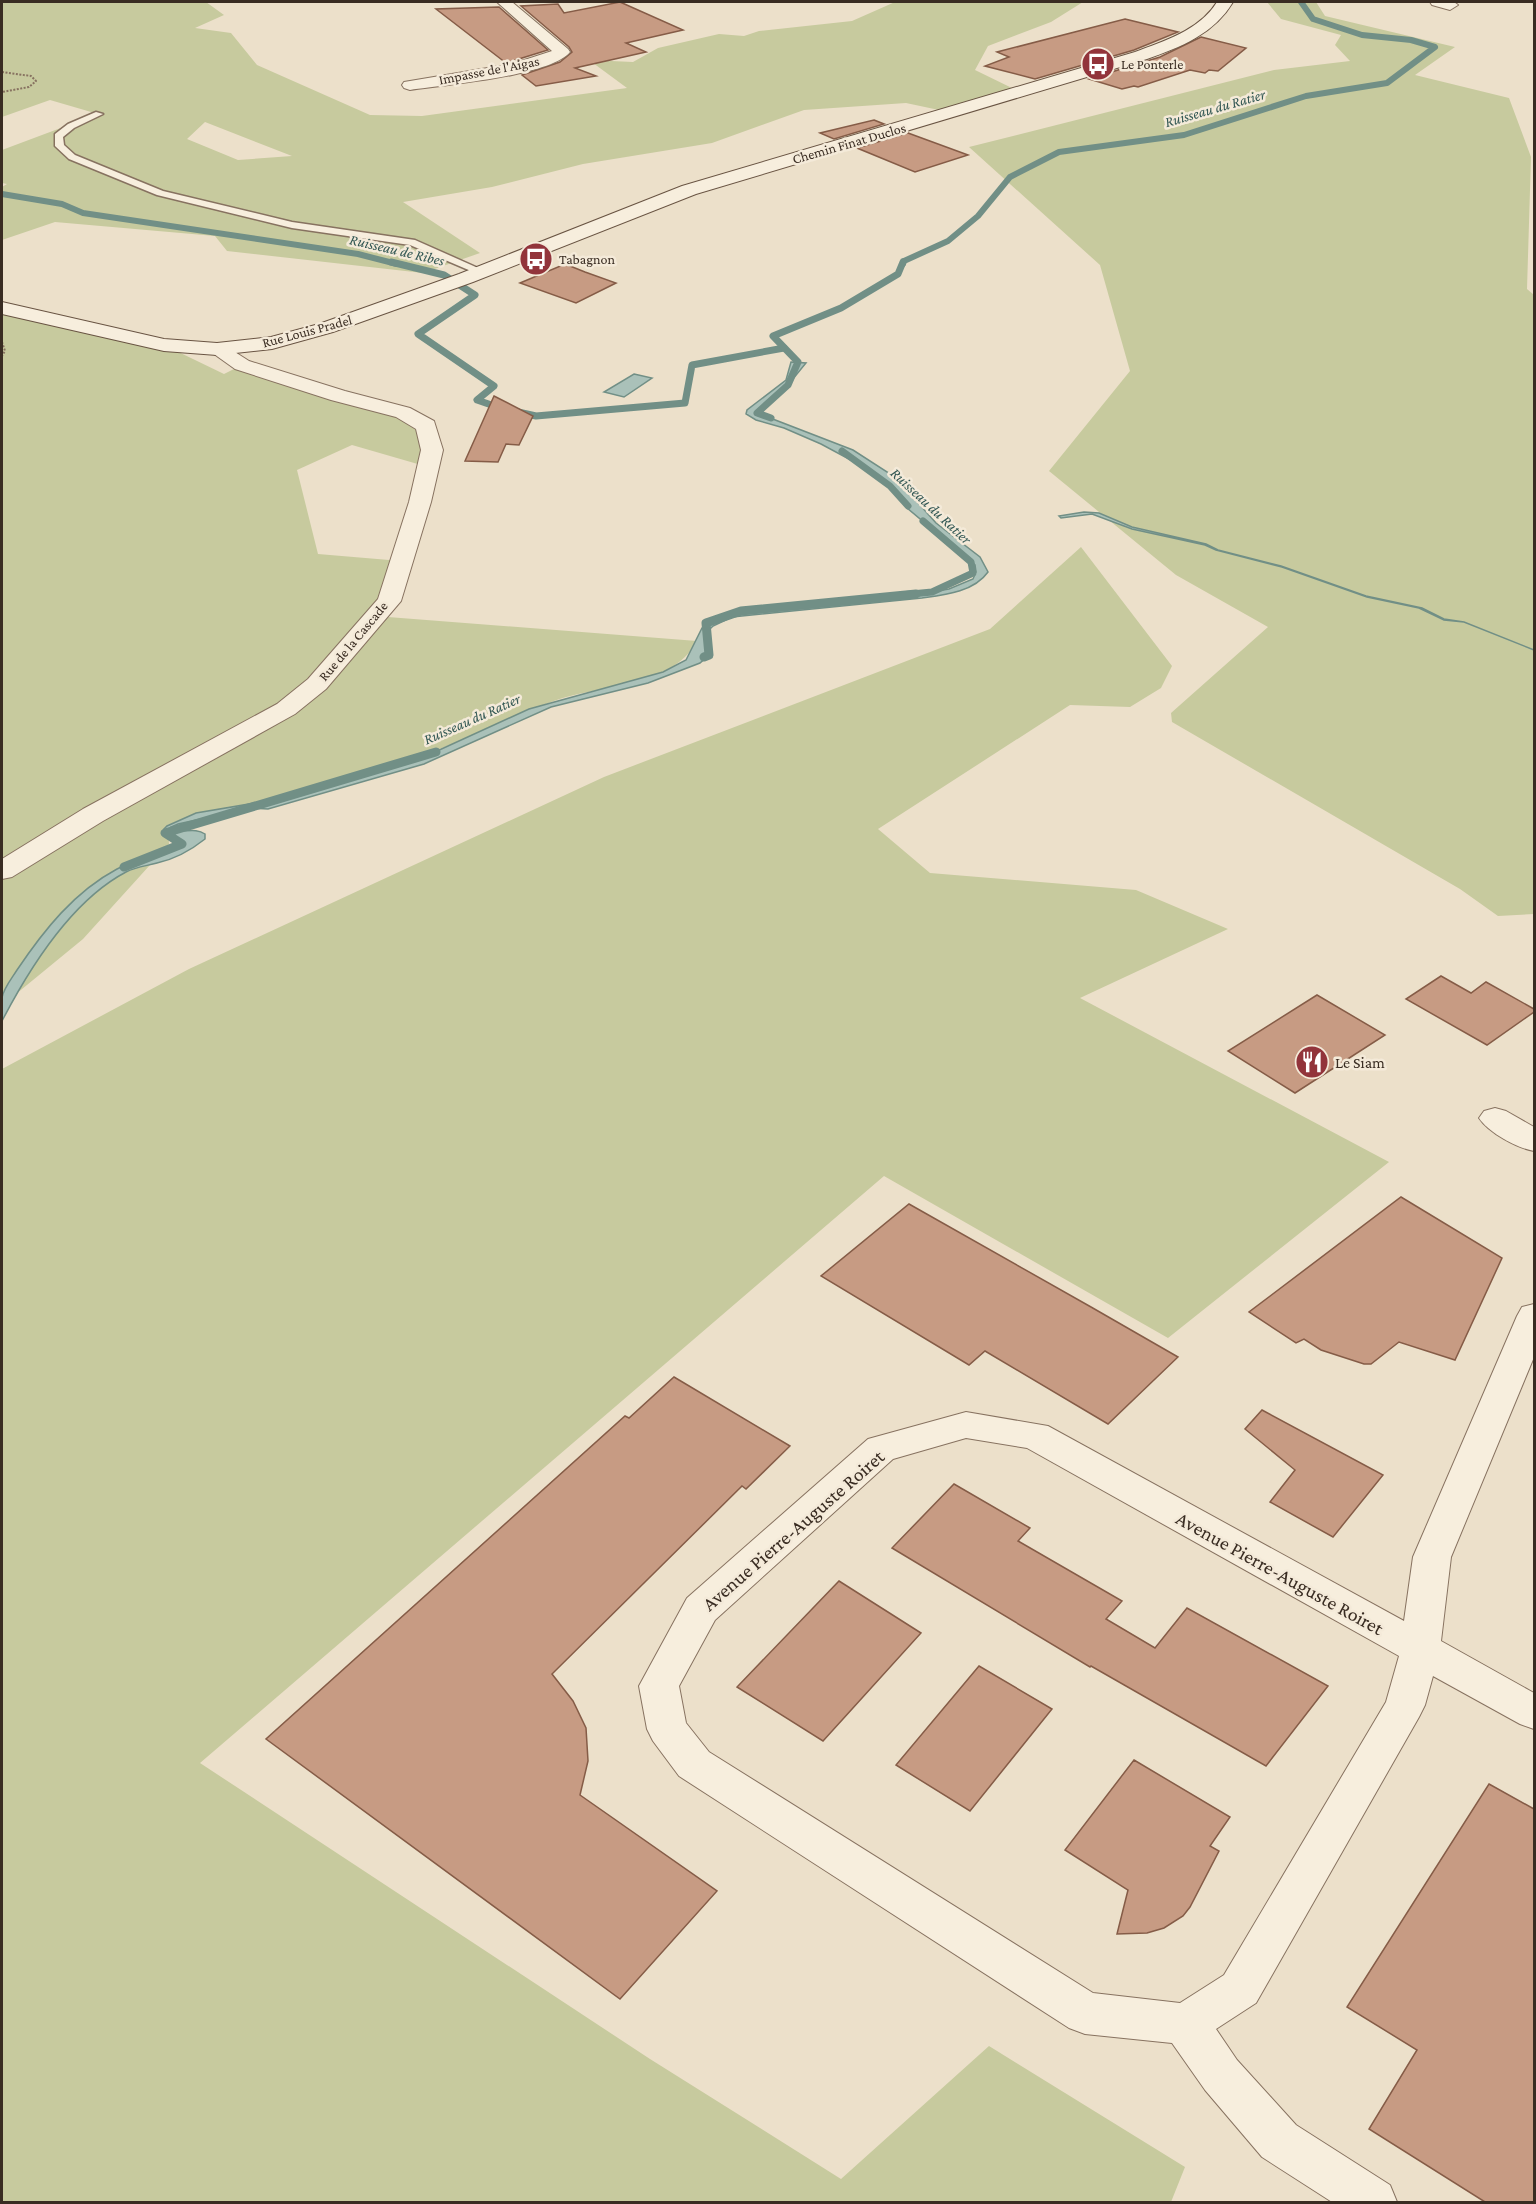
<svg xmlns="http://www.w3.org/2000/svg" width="1536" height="2204" font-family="'Crimson Pro',serif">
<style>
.green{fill:#c7ca9e;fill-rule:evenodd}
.water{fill:#aac1b9;stroke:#718f86;stroke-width:1.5}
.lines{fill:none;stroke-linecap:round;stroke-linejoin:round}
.stream-far2{stroke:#718f86;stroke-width:6}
.stream-far1{stroke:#718f86;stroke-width:7}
.stream{stroke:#718f86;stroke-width:9}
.building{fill:#c79b83;stroke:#855c47;stroke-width:1.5}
.lane-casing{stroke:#877260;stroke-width:3}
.street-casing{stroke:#877260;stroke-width:2}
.secondary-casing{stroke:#695443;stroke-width:2}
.path{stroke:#877260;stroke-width:2;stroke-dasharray:2 1.5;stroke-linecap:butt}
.lane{fill:#f7eedd;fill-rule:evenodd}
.street{fill:#f7eedd;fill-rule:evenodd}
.secondary{fill:#f7eedd;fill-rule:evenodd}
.labels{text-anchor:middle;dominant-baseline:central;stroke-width:5;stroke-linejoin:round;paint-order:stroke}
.far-poi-label{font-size:14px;fill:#392c22;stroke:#f4ead9;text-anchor:start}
.far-street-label{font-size:14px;fill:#392c22;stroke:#f4ead9}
.far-water-label{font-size:15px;font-style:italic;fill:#325753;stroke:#f4ead9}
.poi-label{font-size:16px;fill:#392c22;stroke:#f4ead9;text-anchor:start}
.near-street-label{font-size:20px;fill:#392c22;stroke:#f4ead9}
</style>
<rect width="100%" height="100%" fill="#ece0ca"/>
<g class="green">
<path d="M2 2H206L224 15 195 28 231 33 257 65 370 115 422 116 627 88 589 60 633 62 658 48 719 34 744 36 759 31 852 21 895 2H1083L1051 22 988 46 975 70 1014 89 939 110 906 103 804 110 712 143 583 164 492 187 403 202 480 253 423 273 227 251 215 236 55 222 2 240V187L7 184 2 183V150L98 114 50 100 2 117ZM205 122 292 156 238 160 187 139Z"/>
<polygon points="1267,2 1316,2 1325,16 1455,47 1415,75 1509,98 1531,157 1527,289 1534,295 1534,914 1498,916 1460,889 1172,722 1171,713 1268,627 1176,575 1049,471 1130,371 1100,265 969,147 1274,70 1350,61 1335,45 1341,35 1281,19"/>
<path d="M2 308 164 345 224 374 242 365 426 426 428 467 352 445 297 470 318 554 401 561 375 616 697 641C671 689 597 684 551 702 511 716 474 737 434 751 391 766 347 779 304 793 259 806 211 805 168 825L169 844 83 939 16 994 2 991Z"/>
<polygon points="1081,547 1172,666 1161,688 1130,707 1070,705 878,829 930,873 1136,890 1228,929 1080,998 1389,1162 1168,1338 884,1176 200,1763 650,2059 841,2179 989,2046 1185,2167 1171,2202 2,2202 2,1069 189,969 604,777 990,629"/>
</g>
<g class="water">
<path d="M791 362 806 363 788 385 757 413 853 450 895 477 936 523 980 557 988 572C974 592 944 595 922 598L732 617 713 626 704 635 709 655 700 663 648 683 551 707 424 764 268 809 251 808 178 824 171 827 173 830C184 833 195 827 205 834V839C190 851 175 859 157 863 146 866 136 867 126 872 71 901 30 967 2 1021 1 1014 0 1005 2 998 3 989 12 978 17 970 44 930 74 892 117 869 138 858 162 858 182 844V840L165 833 164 829 167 826 196 813 279 799 424 757 529 709 663 672 686 660 702 628 718 617 729 612 925 593 949 589 973 579 976 572 975 565 907 508 897 493 877 474 821 444 784 428 756 420 746 414 747 410 786 380Z"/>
<polygon points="634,374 652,378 624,397 604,392"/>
<polygon points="1084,512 1099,513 1132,527 1206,544 1218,550 1281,566 1366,596 1422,608 1444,619 1464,622 1534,650 1464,622 1444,620 1419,608 1367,597 1282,567 1216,550 1205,545 1132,529 1092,514 1061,518 1059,516"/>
</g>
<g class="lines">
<g class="stream-far2">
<polyline points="2,194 62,204 83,213 358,254 397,264"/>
<polyline points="903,264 904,261 948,241 978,216 1010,177 1059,152 1184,135 1306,96 1387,83 1435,47 1411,40 1362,35 1313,19 1301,2"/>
</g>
<g class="stream-far1">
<polyline points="391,262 444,275 475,295 418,334 494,386 477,400 503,409"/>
<polyline points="518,412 536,416 685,403 692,365 784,348"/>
<polyline points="771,418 757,413 788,385 798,362 773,336 841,308 898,274 903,262"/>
<polyline points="842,451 890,486 908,506"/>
<polyline points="901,595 932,592 973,573 971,562 923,521"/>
</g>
<g class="stream">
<polyline points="704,657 709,655 706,623 741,611 916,594"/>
<polyline points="124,867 182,844 165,833 436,752"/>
</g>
</g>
<g class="building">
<polygon points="620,2 683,30 626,43 646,52 575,68 596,76 536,86 522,75 560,62 572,52 569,47 521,6 558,4 564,13"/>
<polygon points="499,7 548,50 506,63 436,9"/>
<polygon points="1125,19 1178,32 1134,50 1035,79 985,66 1009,57 997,52"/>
<polygon points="1201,37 1246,48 1218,71 1209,70 1205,73 1190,70 1138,87 1134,86 1122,89 1089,79 1160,57"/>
<polygon points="874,120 884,124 834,139 820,133"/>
<polygon points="908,133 968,155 915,172 857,148"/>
<polygon points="565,264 585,272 616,283 576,303 520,283"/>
<polygon points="494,396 533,416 519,445 506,444 498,462 465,461"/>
<polygon points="1441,976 1471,993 1486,982 1534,1009 1534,1012 1487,1045 1406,999"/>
<polygon points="1317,995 1385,1035 1295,1093 1228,1051"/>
<polygon points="1401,1197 1502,1258 1455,1360 1399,1342 1371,1364 1364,1364 1321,1350 1304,1339 1296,1343 1249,1312"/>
<polygon points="909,1204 1091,1307 1178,1357 1108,1424 985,1351 969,1365 821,1276"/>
<polygon points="674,1377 790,1446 746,1489 742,1486 552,1674 573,1701 586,1728 588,1761 580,1795 717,1891 620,1999 266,1739 625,1416 629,1418"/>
<polygon points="1262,1410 1383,1475 1333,1537 1270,1502 1295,1470 1245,1429"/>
<polygon points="954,1484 1030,1528 1018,1541 1122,1601 1106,1619 1155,1648 1187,1608 1328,1686 1266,1766 1091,1666 1090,1667 892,1548"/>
<polygon points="839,1581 921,1633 823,1741 737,1687"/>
<polygon points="979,1666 1052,1709 970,1811 896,1765"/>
<polygon points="1134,1760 1230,1817 1210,1846 1219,1851 1190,1907 1183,1916 1164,1928 1147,1933 1117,1934 1128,1890 1065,1850"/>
<polygon points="1489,1784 1534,1809 1534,2202 1485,2202 1369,2129 1417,2050 1347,2007"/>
</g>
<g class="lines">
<defs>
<polygon id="lane" points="96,112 103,114 74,128 63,137 64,145 75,155 163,191 292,222 415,240 487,272 478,274 410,245 292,228 157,195 69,159 55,146 55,134 68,124"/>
<g id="street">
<path d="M497 2H512L568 49 570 52C551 76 443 85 410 90L404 88 402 85 404 82 512 64 552 51Z"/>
<polygon points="1430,2 1454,2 1458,5 1450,10 1432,5"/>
<polygon points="217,343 224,345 249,361 345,391 410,408 434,421 443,450 431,502 401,601 326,689 295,714 103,821 12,877 2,879 2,859 83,809 277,704 308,679 378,599 409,502 421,450 416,429 396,417 331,400 235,369 207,349 210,345"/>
<path d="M1495 1108 1506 1111 1534 1127V1151C1517 1148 1489 1133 1479 1118L1484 1111Z"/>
<path d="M1534 1304V1357L1451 1557 1441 1641 1534 1693V1729L1520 1724 1433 1676 1425 1705 1419 1717 1256 2003 1216 2029 1237 2060 1296 2125 1390 2185 1397 2202H1332L1262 2157 1205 2090 1172 2043 1085 2034 1069 2028 679 1776 653 1741 647 1729 639 1686 687 1598 868 1439 966 1412 1048 1426 1404 1621 1413 1557 1517 1316 1522 1307ZM966 1438 1027 1448 1399 1656 1386 1702 1224 1975 1180 2003 1093 1993 709 1752 686 1723 679 1686 715 1620 893 1459Z"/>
</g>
<path id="secondary" d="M1217 2H1233C1214 34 1181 47 1147 59L696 194 473 282 333 332 272 349 217 355 164 351 2 314V302L164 339 217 343 271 337 319 324 459 274 682 186 1135 52C1164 41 1200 30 1217 2Z"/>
</defs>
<use href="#lane" class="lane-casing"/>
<use href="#street" class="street-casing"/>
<use href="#secondary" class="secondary-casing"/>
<g class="path">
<polyline points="2,72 31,76 36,81 29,87 2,92"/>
<polyline points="2,342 5,351 2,356"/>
</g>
<use href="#lane" class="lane"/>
<use href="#street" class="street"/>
<use href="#secondary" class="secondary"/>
</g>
<defs>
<symbol id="bus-disc" viewBox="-11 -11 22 22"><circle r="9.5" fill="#92343b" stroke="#f4ead9"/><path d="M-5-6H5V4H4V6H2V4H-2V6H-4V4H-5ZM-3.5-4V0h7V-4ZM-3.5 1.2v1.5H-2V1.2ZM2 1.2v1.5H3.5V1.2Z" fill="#fff"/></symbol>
<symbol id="restaurant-disc" viewBox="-11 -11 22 22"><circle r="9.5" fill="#92343b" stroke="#f4ead9"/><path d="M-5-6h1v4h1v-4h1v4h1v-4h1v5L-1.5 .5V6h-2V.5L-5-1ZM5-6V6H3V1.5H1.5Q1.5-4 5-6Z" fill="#fff"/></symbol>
</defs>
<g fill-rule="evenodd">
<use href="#bus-disc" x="1079" y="45" width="38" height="38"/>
<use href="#bus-disc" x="517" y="240" width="38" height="38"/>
<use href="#restaurant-disc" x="1293" y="1043" width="38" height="38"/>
</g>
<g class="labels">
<g class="far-poi-label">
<text x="1121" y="64">Le Ponterle</text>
<text x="559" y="259">Tabagnon</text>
</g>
<g class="far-street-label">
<text transform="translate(489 70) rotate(-11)">Impasse de l'Aigas</text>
<text transform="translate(849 143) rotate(-16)">Chemin Finat Duclos</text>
<text transform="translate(307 331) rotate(-15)">Rue Louis Pradel</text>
<text transform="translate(353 641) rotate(-50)">Rue de la Cascade</text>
</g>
<g class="far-water-label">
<text transform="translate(1215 108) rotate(-16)">Ruisseau du Ratier</text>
<text transform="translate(397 250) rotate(13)">Ruisseau de Ribes</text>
<text transform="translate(931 506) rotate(43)">Ruisseau du Ratier</text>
<text transform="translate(472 719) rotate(-24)">Ruisseau du Ratier</text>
</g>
<g class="poi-label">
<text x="1335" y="1062">Le Siam</text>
</g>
<g class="near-street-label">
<text transform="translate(793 1530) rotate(-41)">Avenue Pierre-Auguste Roiret</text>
<text transform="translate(1280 1573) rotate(29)">Avenue Pierre-Auguste Roiret</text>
</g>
</g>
<rect width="1536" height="2204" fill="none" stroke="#392c22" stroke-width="6"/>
</svg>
